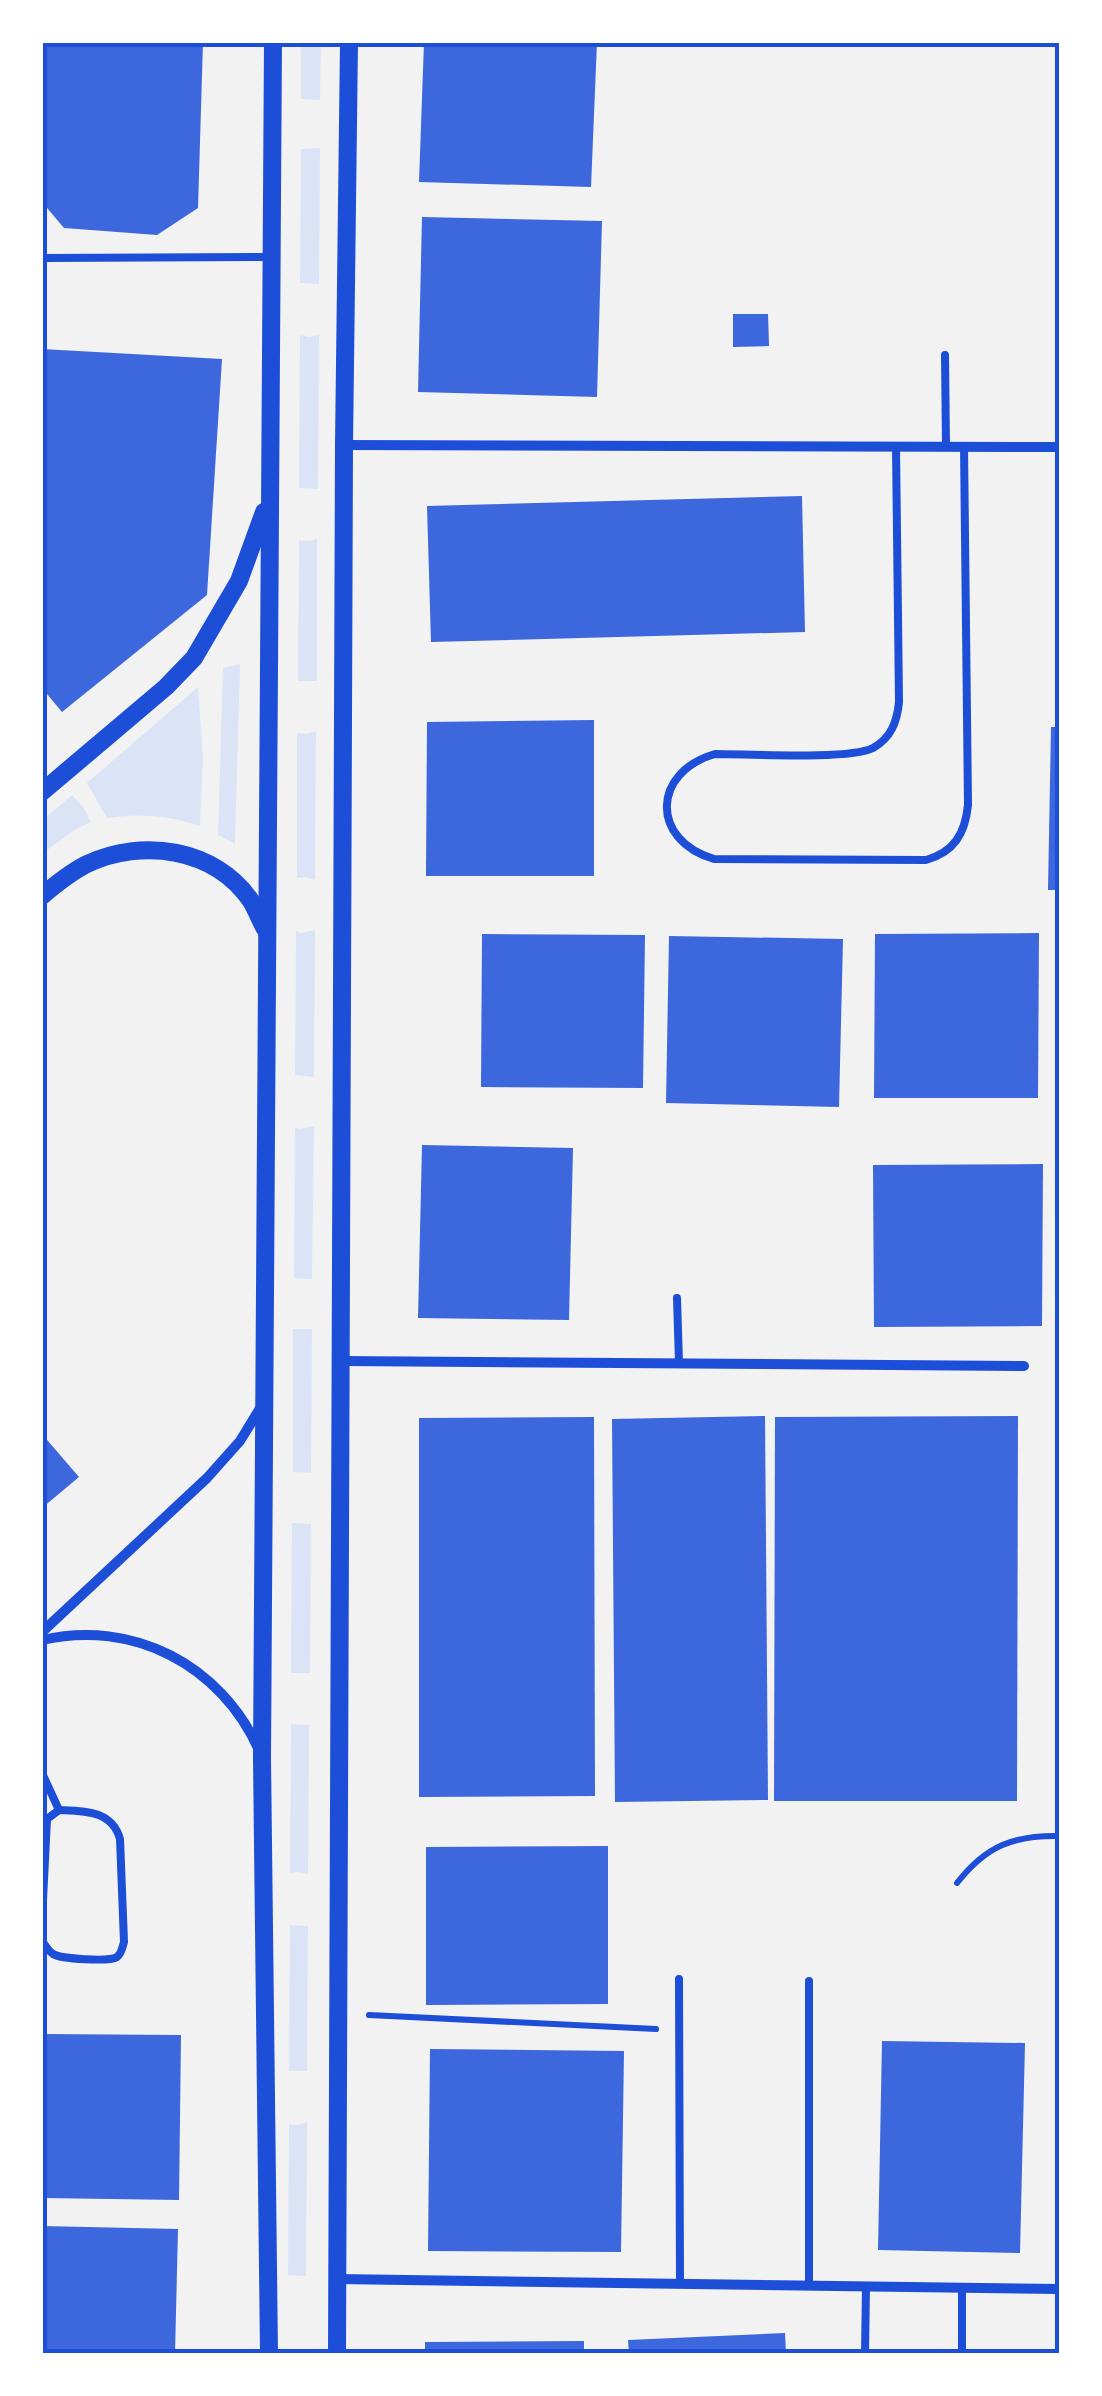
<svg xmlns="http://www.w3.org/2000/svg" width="1102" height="2396" font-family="'Nunito Sans',sans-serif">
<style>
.green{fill:#dbe4f7}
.building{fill:#3d67dc}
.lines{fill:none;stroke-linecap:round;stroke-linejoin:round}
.path{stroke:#1d4ed8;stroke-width:6}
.service{stroke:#1d4ed8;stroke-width:8}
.minor{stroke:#1d4ed8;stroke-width:10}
.tertiary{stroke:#1d4ed8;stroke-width:18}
.neatline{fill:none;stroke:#1d4ed8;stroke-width:4}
</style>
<rect width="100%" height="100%" fill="#f2f2f2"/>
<g class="green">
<polygon points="301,43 321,43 320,100 301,99"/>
<polygon points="320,148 319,284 300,283 301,149"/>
<polygon points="300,335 309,337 319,335 318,489 299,488"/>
<polygon points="317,539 317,681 298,681 299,540 308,541"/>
<polygon points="240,664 235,843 235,844 218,835 223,668"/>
<path d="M198 687 203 757 200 826C168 815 140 813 107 818L87 783Z"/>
<polygon points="316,731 315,880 306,877 297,878 297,733 307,734"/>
<polygon points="72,795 84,808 91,822 74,830 43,853 43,820"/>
<polygon points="315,930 314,1077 295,1075 296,931 301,933"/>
<polygon points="314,1126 312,1279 294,1278 295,1127 299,1129"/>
<polygon points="293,1329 312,1329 311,1473 293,1472"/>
<polygon points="292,1523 311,1524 310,1673 291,1673"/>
<polygon points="291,1724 309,1725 308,1874 299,1872 290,1873"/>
<polygon points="290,1925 308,1926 307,2071 289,2071"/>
<polygon points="307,2122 306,2276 288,2275 289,2124 298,2125"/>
</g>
<g class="building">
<polygon points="42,42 203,42 198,208 157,235 64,228 42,202"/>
<polygon points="424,42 597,42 591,187 419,182"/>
<polygon points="422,217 602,221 597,397 418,392"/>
<polygon points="733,314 768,314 769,346 733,347"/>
<polygon points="42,349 222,359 207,595 62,712 42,688"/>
<polygon points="802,496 805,632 431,642 427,506"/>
<polygon points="594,720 594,876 426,876 427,722"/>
<polygon points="1051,727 1060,727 1060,890 1048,890"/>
<polygon points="1039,933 1038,1098 874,1098 875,934"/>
<polygon points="482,934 645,935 643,1088 481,1087"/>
<polygon points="669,936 843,939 839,1107 666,1103"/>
<polygon points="422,1145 573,1148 569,1320 418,1318"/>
<polygon points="1043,1164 1042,1326 874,1327 873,1165"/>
<polygon points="765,1416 768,1800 615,1802 612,1419"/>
<polygon points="1018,1416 1017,1801 774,1801 775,1417"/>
<polygon points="594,1417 595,1796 419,1797 419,1418"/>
<polygon points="42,1434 79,1477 42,1508"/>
<polygon points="608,1846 608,2004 426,2005 426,1847"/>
<polygon points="42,2034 181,2035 179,2200 42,2198"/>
<polygon points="882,2041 1025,2043 1020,2253 878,2250"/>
<polygon points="430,2049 624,2051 621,2252 428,2251"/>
<polygon points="42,2226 178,2229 175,2354 42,2354"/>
<polygon points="785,2333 786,2354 629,2354 628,2340"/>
<polygon points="584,2341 584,2354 425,2354 425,2342"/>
</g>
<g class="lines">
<g class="path">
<path d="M957 1883C986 1846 1013 1835 1060 1836"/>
<polyline points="369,2015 656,2029"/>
</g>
<g class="service">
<polyline points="42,258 271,257"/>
<polyline points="945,355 946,447"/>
<path d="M896 447 899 702C897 722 891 738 873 748 850 760 747 754 715 754 652 772 650 840 714 859L926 860C954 852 965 834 968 805L964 446"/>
<polyline points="677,1298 679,1363"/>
<polyline points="42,1773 59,1810"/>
<path d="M42 1920 47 1819 59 1810C84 1811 112 1810 120 1839L124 1942C122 1948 122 1953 117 1957 109 1962 61 1959 53 1954 47 1950 46 1946 42 1941"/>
<polyline points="679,1979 680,2284"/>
<polyline points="809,1981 809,2285"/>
<polyline points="865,2354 866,2286"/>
<polyline points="962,2354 962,2287"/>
</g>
<g class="minor">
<polyline points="344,445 1060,447"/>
<polyline points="340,1361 1024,1366"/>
<polyline points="42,1632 207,1478 240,1441 262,1405"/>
<path d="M42 1640C133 1619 221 1665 259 1750"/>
<polyline points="336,2279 1060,2289"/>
</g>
<g class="tertiary">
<polyline points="42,792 166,687 194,658 239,581 264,512"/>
<path d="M42 896C56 884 71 872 87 864 142 838 215 848 251 901 256 909 260 920 265 929"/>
<polyline points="269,2354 262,1758 273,42"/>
<polyline points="337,2354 344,445 349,42"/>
</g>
</g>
<rect width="1102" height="2396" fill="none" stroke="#ffffff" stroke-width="90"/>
<rect x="45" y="45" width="1012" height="2306" class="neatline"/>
</svg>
